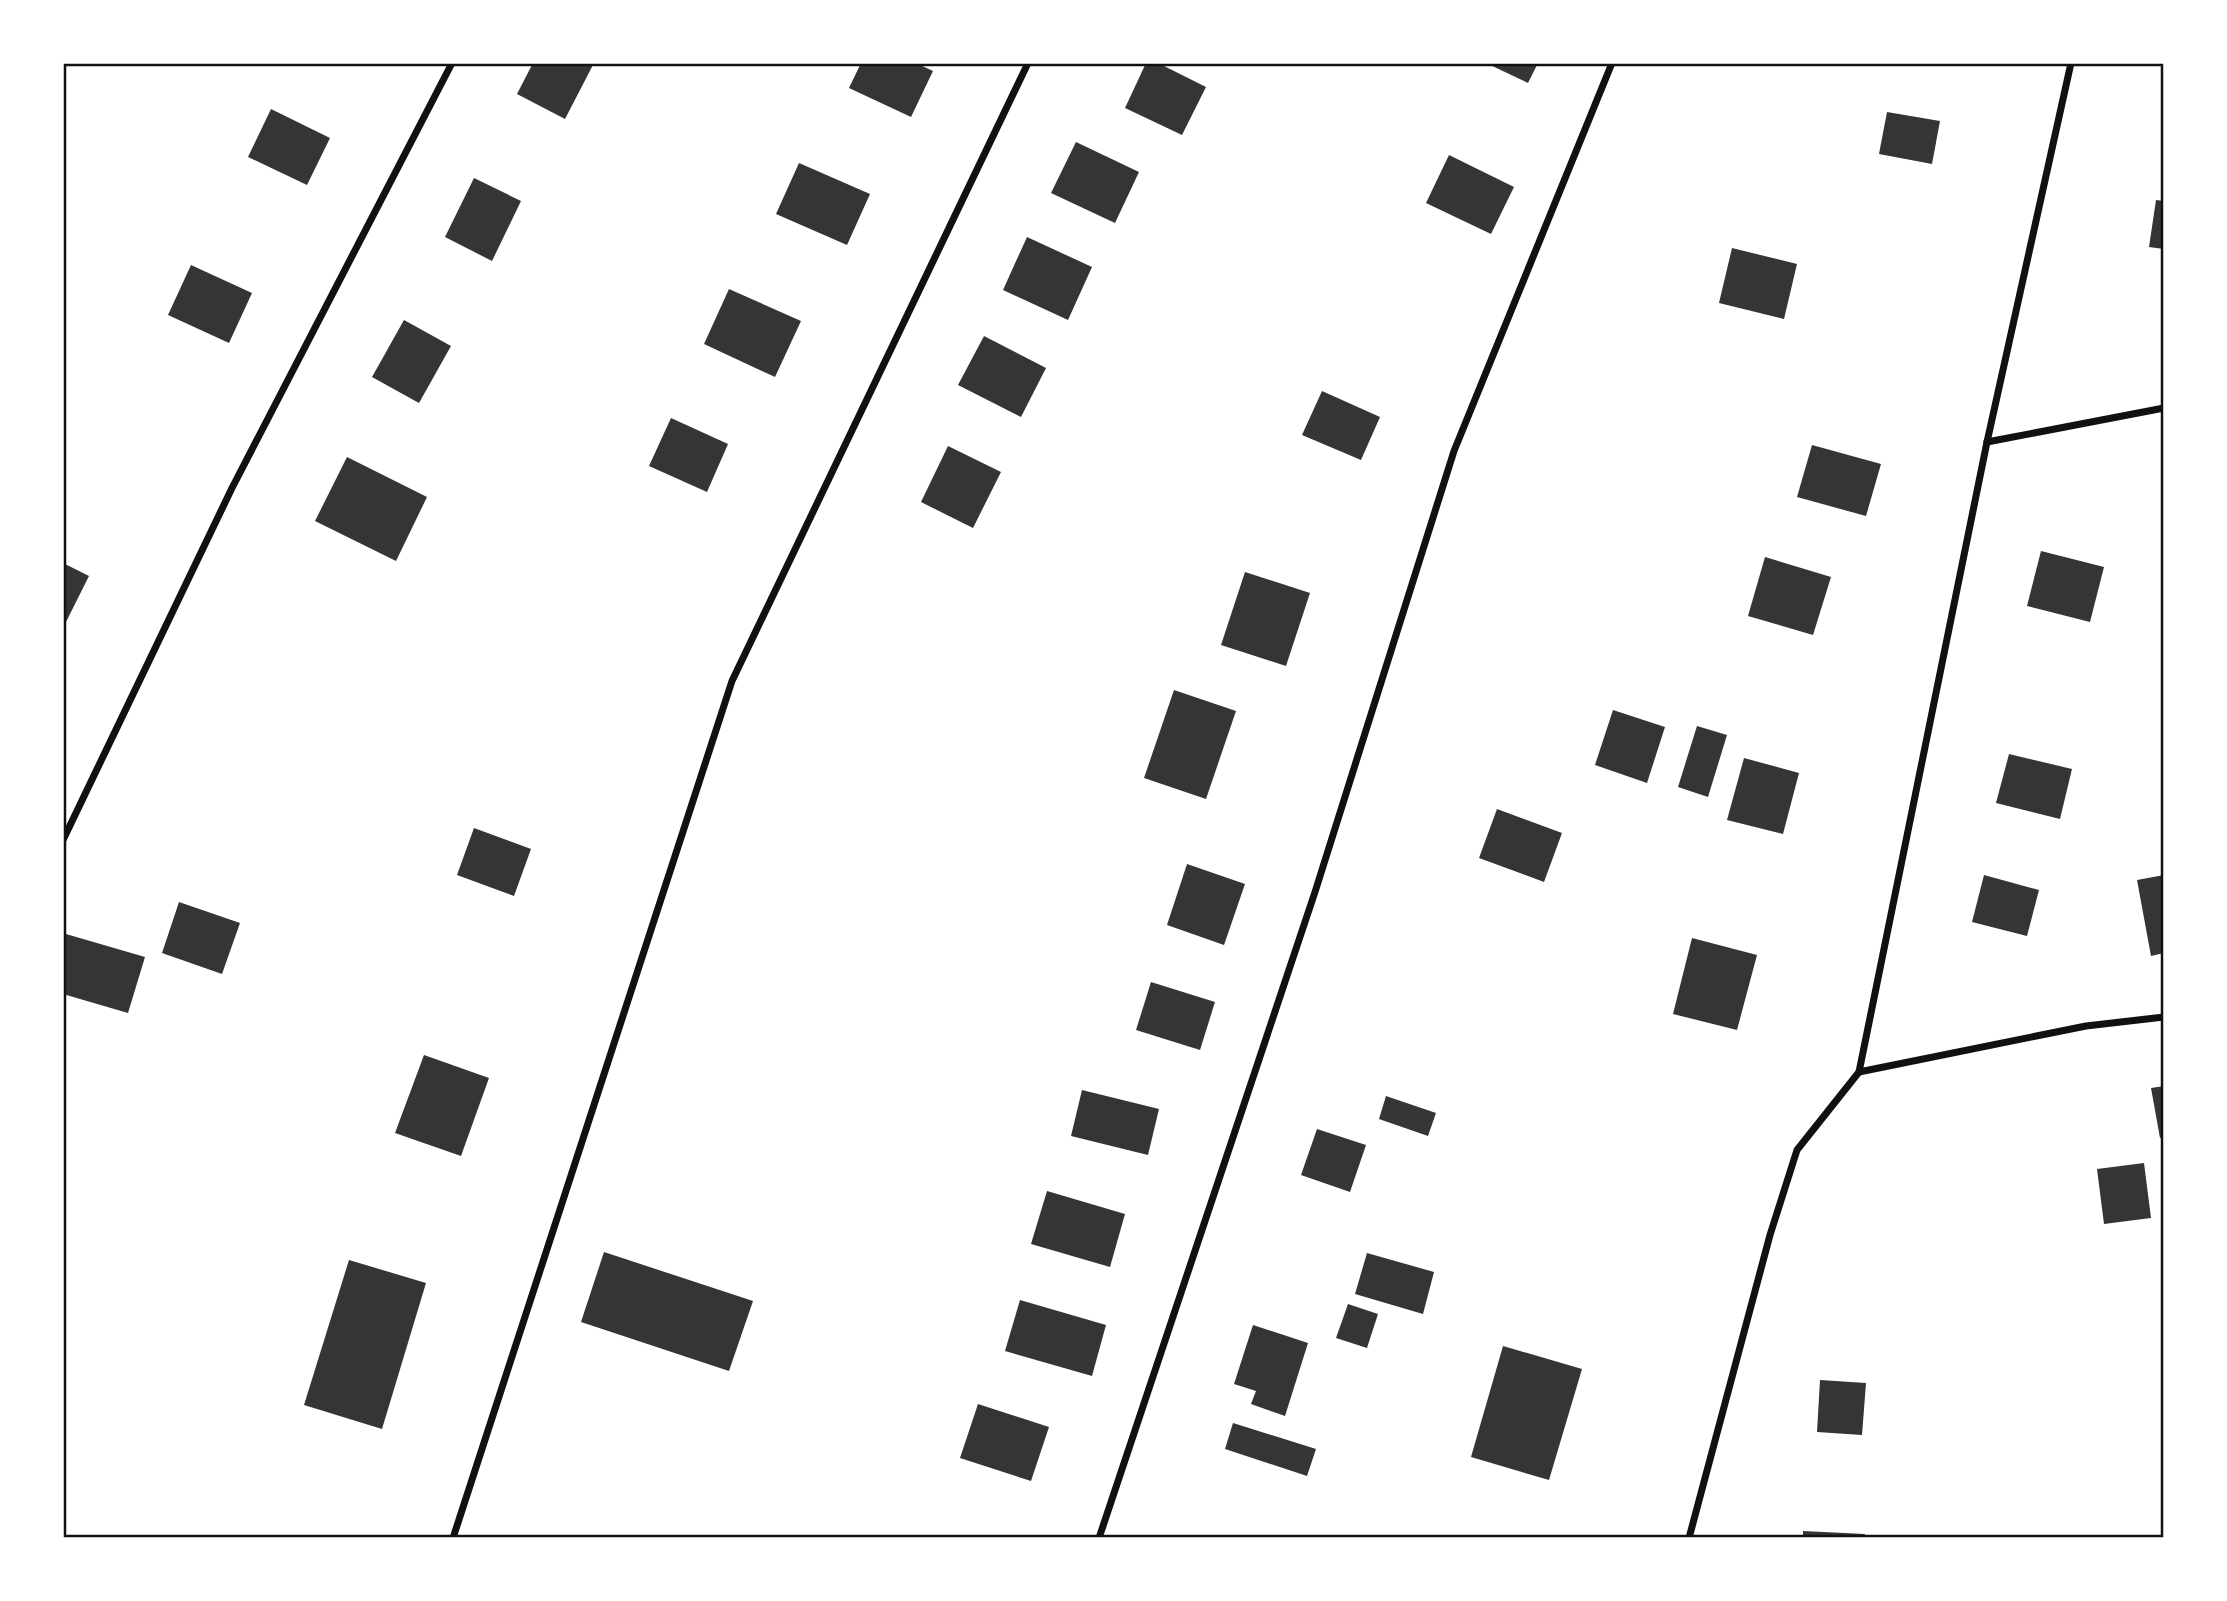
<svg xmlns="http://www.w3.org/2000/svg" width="2227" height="1601" font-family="Lato,sans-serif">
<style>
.building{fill:#353535}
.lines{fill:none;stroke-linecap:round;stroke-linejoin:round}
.minor{stroke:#111;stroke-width:7}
.neatline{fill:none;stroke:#111;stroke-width:2.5}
</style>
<rect width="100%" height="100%" fill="#fff"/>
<g class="building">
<polygon points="533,63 594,63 565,119 517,94"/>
<polygon points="861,63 916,63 933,71 911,117 849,88"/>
<polygon points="1146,63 1158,63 1206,87 1182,135 1125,108"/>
<polygon points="1486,63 1538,63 1528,83"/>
<polygon points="271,109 330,138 307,185 248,157"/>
<polygon points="1887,112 1940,121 1932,164 1879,154"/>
<polygon points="1076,142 1139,172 1115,223 1051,193"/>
<polygon points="1449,155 1514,187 1491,234 1426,203"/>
<polygon points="799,163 870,194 847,245 776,214"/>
<polygon points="474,178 521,201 492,261 445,237"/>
<polygon points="2156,200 2164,201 2164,249 2149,247"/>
<polygon points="1027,237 1092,267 1068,320 1003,290"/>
<polygon points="1732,248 1797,264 1784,319 1719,303"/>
<polygon points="191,265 252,293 229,343 168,315"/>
<polygon points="729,289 801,321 775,377 704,344"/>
<polygon points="404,320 451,346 419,403 372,377"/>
<polygon points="984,336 1046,368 1021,417 958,385"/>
<polygon points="1322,391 1380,417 1361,460 1302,435"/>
<polygon points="671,418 728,444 707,492 649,466"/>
<polygon points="1812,445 1881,464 1866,516 1797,497"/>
<polygon points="948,446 1001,472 973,528 921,502"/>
<polygon points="347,457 427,497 396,561 315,521"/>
<polygon points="2041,551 2104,567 2090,622 2027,606"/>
<polygon points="1765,557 1831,577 1813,635 1748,616"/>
<polygon points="63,563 89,576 63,628"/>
<polygon points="1245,572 1310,593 1286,666 1221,645"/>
<polygon points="1174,690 1236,711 1206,799 1144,778"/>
<polygon points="1613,710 1665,727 1647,783 1595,765"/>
<polygon points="1697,726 1727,735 1708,797 1678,787"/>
<polygon points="2009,754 2072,769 2060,819 1996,803"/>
<polygon points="1744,758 1799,773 1783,834 1727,820"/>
<polygon points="1497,809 1562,833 1544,882 1479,858"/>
<polygon points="474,828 531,849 514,896 457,875"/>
<polygon points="1187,864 1245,884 1224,945 1167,925"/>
<polygon points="1984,875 2039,890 2027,936 1972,922"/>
<polygon points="2164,875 2164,953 2151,956 2137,880"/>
<polygon points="179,902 240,923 222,974 162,953"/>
<polygon points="66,934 145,957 128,1013 63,994 63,946"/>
<polygon points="1692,938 1757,955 1737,1030 1673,1014"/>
<polygon points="1151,982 1215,1002 1200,1050 1136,1030"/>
<polygon points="424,1055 489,1078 461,1156 395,1133"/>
<polygon points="2164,1086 2164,1137 2160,1138 2151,1088"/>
<polygon points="1082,1090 1159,1109 1148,1155 1071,1136"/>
<polygon points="1386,1096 1436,1113 1428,1136 1379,1119"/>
<polygon points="1317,1129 1366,1145 1350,1192 1301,1175"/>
<polygon points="2144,1163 2151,1218 2104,1224 2097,1169"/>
<polygon points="1047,1191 1125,1214 1110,1267 1031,1244"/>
<polygon points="604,1252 753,1301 729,1371 581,1322"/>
<polygon points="1367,1253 1434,1272 1423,1314 1355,1294"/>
<polygon points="349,1260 426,1283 382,1429 304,1405"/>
<polygon points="1020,1300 1106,1325 1092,1376 1005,1351"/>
<polygon points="1348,1304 1378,1314 1367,1348 1336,1338"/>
<polygon points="1253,1325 1308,1343 1285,1416 1251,1404 1256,1391 1234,1384"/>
<polygon points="1503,1346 1582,1369 1549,1480 1471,1457"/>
<polygon points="1820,1380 1866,1383 1862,1435 1817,1432"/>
<polygon points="978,1404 1049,1427 1031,1481 960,1458"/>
<polygon points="1233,1423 1316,1449 1307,1476 1225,1449"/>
<polygon points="1803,1531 1865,1534 1864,1538 1803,1538"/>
</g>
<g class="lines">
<g class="minor">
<polyline points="1987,442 2164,408"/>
<polyline points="63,840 232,488 452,63"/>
<polyline points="1859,1072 1987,442 2071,63"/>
<polyline points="453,1538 732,681 1028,63"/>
<polyline points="1099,1538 1315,892 1454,451 1612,63"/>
<polyline points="1689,1538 1770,1235 1797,1150 1859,1072 2086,1026 2164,1017"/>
</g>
</g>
<rect width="2227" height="1601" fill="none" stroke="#ffffff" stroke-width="130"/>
<rect x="65" y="65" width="2097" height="1471" class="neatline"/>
</svg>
